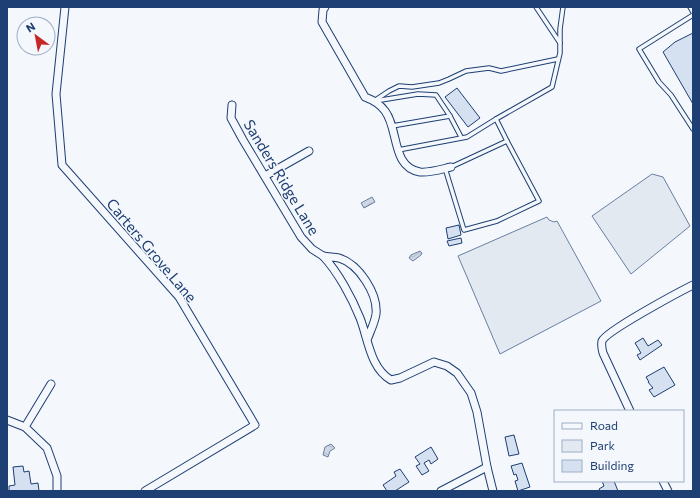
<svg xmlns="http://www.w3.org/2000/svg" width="700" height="498" font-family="Commissioner,sans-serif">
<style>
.park{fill:#e3e9f0;stroke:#687fa3}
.water{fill:url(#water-waves);stroke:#687fa3}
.building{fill:#d5e0f0;stroke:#1d3f73}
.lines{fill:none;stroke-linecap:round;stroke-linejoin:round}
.service-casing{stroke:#1d3f73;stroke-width:5.5}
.minor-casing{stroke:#1d3f73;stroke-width:9}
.service{stroke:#f4f7fb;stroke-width:3.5}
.minor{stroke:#f4f7fb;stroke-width:7}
.labels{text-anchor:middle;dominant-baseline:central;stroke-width:3;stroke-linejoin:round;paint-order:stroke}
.street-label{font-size:15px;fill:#1d3f73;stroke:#f4f7fb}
</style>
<defs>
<pattern id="water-waves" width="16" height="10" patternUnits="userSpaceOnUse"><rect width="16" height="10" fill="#cfd7e4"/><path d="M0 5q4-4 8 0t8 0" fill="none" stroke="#b1bac7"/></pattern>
</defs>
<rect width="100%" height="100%" fill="#f4f7fb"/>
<g class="park">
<polygon points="652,174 663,177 690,226 631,274 592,216"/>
<polygon points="547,217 549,220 554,222 557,221 601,301 500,354 458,256"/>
</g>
<g class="water">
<polygon points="372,197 375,202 364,208 361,203"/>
<polygon points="420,251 422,253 421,255 413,261 409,258 411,255"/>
<polygon points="331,444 335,448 330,451 328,457 323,455 325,447"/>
</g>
<g class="building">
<polygon points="693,33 693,104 663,52 675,42"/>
<polygon points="457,88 480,118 468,127 445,97"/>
<polygon points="459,225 461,235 448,239 446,228"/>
<polygon points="461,238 462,243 449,246 447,241"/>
<polygon points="643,338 648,346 658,340 662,345 640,360 637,355 641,353 635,343"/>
<polygon points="664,367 675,385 654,397 649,390 653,388 648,382 649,382 646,377"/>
<polygon points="514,435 519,454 509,456 505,437"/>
<polygon points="431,447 438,459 431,464 429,460 424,463 429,471 422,475 416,466 420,464 415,457"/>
<polygon points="522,463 530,487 518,491 515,481 518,480 516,474 514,475 511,466"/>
<polygon points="23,466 24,472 29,471 31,484 38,483 39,491 9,491 9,486 15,485 13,467"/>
<polygon points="400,469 409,482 395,491 387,491 383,485 396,476 394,472"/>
<polygon points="602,481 614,481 618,491 600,491 599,489 604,486"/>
</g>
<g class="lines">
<defs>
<g id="service">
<polyline points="536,7 560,43"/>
<polyline points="690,7 693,12"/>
<polyline points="693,15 639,49 659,82 671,95 693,129"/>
<polyline points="374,101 389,91 399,86 412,87 439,83 449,79 466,71 489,68 501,71 558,59"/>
<polyline points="375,101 418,94 436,95 450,116 461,137"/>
<polyline points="392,126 450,116"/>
<polyline points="507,141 496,119 552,87 560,53 560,29 563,7"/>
<polyline points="398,150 467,137 496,119"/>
<polyline points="445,168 464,230 497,221 539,201 507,141 451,167"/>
</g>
<g id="minor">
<polyline points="65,7 56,94 62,165 179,297 255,425 145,491"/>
<path d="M325 7 323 10 322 22 365 97C373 100 380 104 385 111 399 129 391 167 420 172 430 173 442 169 451 167"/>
<polyline points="232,105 231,118 243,140 301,237 312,249 323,256"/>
<polyline points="265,176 309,151"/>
<path d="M367 340C370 332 375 322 376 314 378 294 359 264 339 258 334 257 328 257 323 256 338 272 352 298 360 318 368 338 370 368 391 380L400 378 434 362 447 366 457 373 471 393 477 412 487 467 493 491"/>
<path d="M630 411 603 353C602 349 601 345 602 341 606 331 679 292 693 285"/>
<polyline points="7,420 25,427 47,448 57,476 57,491"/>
<polyline points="25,427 51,384"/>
<polyline points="663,481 668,491"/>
<polyline points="441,491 487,467"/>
</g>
</defs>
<use href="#service" class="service-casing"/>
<use href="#minor" class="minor-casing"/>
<use href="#service" class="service"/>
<use href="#minor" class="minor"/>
</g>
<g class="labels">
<g class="street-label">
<text transform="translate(282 177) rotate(59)">Sanders Ridge Lane</text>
<text transform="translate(152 250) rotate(50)">Carters Grove Lane</text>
</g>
</g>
<rect width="700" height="498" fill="none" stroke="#1d3f73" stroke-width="16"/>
<rect x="554" y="410" width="130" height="72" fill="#f4f7fb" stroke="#9eadc5"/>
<rect x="562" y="423" width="20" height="6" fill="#f4f7fb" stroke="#9eadc5"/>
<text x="590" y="430" font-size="12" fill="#1d3f73">Road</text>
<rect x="562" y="440" width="20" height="12" fill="#e3e9f0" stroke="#9eadc5"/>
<text x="590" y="450" font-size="12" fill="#1d3f73">Park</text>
<rect x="562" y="460" width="20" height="12" fill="#d5e0f0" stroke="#9eadc5"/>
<text x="590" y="470" font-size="12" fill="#1d3f73">Building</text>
<g transform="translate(36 36) rotate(328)"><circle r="19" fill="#f4f7fb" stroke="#9eadc5"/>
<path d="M0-3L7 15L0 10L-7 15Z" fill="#c62828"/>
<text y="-6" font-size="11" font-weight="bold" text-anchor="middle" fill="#1d3f73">N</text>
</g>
</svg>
